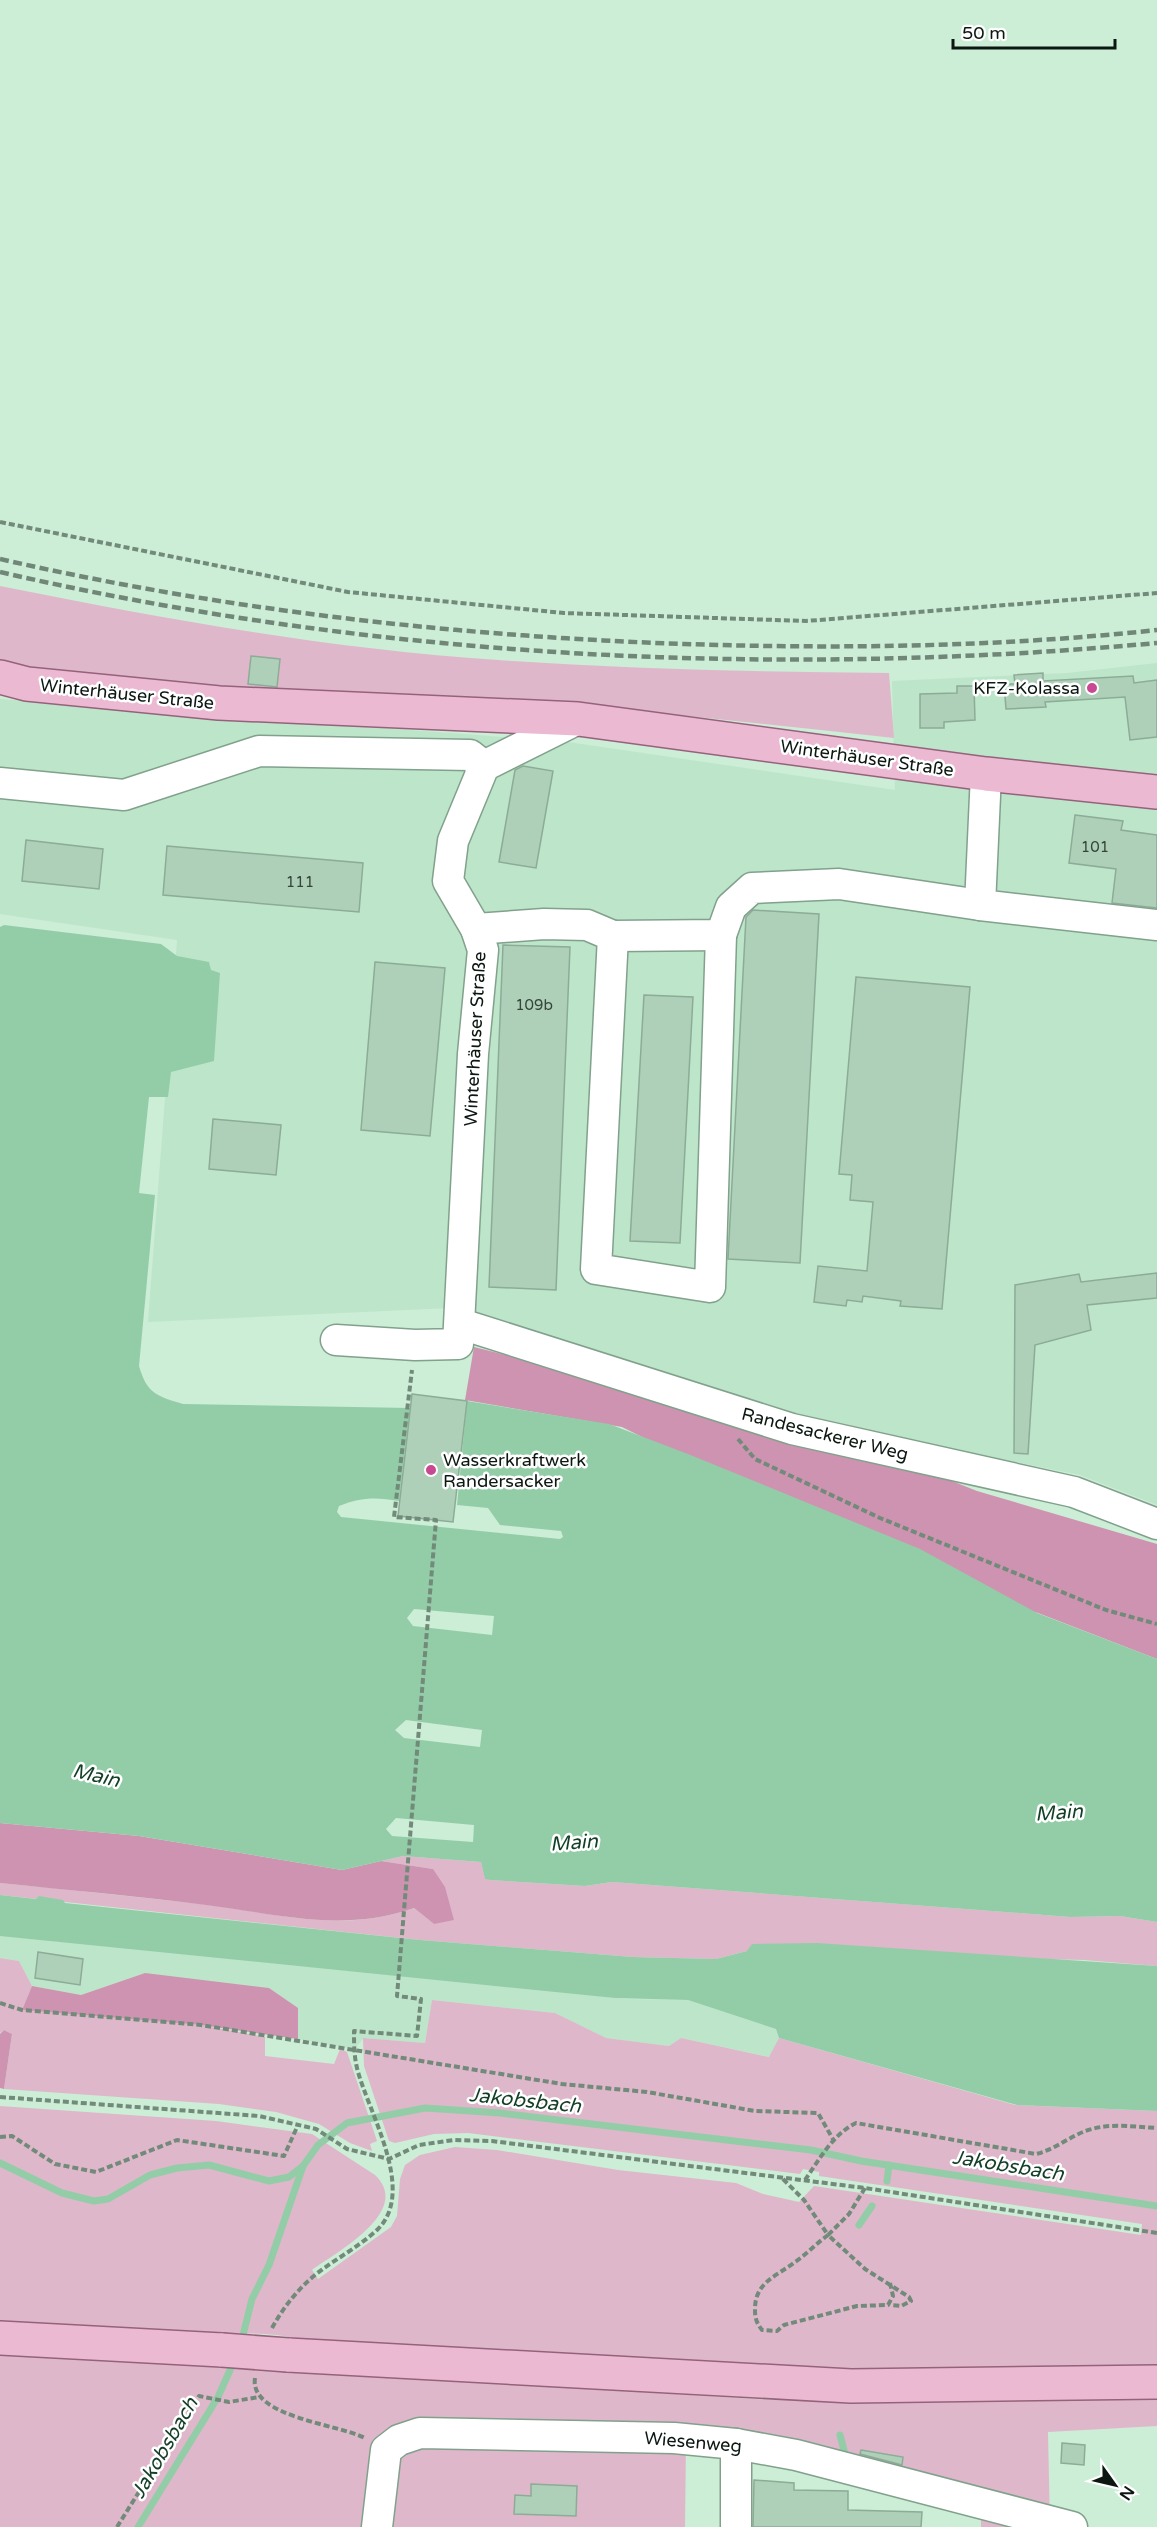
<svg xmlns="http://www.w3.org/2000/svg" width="1157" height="2527" font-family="'Varela Round',sans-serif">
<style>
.built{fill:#bde5c9}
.green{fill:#dfb7ca}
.forest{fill:#ce93b0}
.water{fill:#93cda7;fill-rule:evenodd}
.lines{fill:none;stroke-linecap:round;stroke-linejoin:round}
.stream{stroke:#93cda7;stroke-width:7}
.building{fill:#aecfb8;stroke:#8cac97;stroke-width:1.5}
.minor-casing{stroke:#81a18c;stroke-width:33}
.major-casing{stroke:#95627c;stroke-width:36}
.path{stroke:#728a7a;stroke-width:4;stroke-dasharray:6 3;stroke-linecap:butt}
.minor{stroke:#fff;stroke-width:30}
.major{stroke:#ecb9d3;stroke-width:33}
.rail{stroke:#708778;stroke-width:4.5;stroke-dasharray:9 4.5;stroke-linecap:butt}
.major-bridge-casing{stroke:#95627c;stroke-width:36;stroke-linecap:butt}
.major-bridge{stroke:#ecb9d3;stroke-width:33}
.poi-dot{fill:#c84892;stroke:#fff;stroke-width:2}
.labels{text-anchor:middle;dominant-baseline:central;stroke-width:5;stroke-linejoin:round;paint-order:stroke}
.number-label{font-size:15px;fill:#34453a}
.poi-label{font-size:18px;fill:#0b1710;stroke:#fff;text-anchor:end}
.street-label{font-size:18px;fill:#0b1710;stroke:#fff}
.water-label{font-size:20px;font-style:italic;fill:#123f26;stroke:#fff}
</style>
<rect width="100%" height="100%" fill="#ccedd6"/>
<g class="built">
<polygon points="1157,663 1157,1505 1080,1475 797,1418 450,1308 148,1322 177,940 0,914 0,699 568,742 895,790 892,681 1067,673"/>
<polygon points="0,1930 626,1999 688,2000 776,2029 779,2038 770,2057 681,2038 669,2046 605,2038 555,2013 432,2000 425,2043 364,2038 354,2049 298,2039 298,2008 145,1973 81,1995 32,1986 19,1961 0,1958"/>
</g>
<g class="green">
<path d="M0 586C164 619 331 649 498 660 628 669 759 672 889 673L894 738C746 722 600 705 451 697 301 689 147 694 0 662Z"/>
<path d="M403 1856 481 1862 485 1878 490 1880 585 1886 612 1882 1070 1917 1120 1916 1157 1922V1966L1084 1960 747 1951 716 1959 633 1957 420 1940 0 1895V1883C67 1889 134 1897 201 1904 277 1913 339 1934 414 1908L434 1924 433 1869 381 1861Z"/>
<polygon points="0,1958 19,1961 32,1986 22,2010 201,2025 265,2037 265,2056 334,2064 340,2049 347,2052 377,2141 370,2144 372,2151 350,2143 319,2124 276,2112 219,2104 4,2089 12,2034 4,2030 0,2033"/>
<path d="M432 2000 555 2013 606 2038 669 2046 681 2038 769 2057 779 2038 1015 2105 1157 2111V2372L895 2374 332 2347C290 2334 245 2329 202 2338L0 2323V2106L216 2121 312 2134 375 2175C413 2211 337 2252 312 2270L318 2279 391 2227 397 2216 400 2179 405 2165 420 2155 455 2147 497 2150 618 2170 736 2183 763 2194 799 2202 814 2186 1141 2235 1142 2224 819 2176V2172L803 2169 800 2174 468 2133 434 2134 395 2143 389 2141 364 2066 363 2038 425 2043Z"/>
<polygon points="0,2352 84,2353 293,2371 774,2400 1157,2397 1157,2426 1048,2432 1050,2527 981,2527 981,2503 686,2439 685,2527 0,2527"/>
</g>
<g class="forest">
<polygon points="474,1347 859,1444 977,1491 1157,1544 1157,1659 1038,1613 882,1569 765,1498 622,1427 465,1400"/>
<path d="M0 1823 139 1836 342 1870 381 1861 433 1869 445 1887 454 1920 434 1924 414 1908C342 1933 279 1914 206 1905 137 1896 68 1890 0 1883Z"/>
<polygon points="145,1973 269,1988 298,2008 298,2039 201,2025 22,2010 32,1986 81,1995"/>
<polygon points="4,2030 12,2034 4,2089 0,2088 0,2034"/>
</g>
<g class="water">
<path d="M4 925 161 944 177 956 209 962 211 970 220 973 214 1061 171 1072 168 1097H149L139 1193 155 1195 139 1366C147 1394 157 1396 183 1404L410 1408 399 1501C376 1497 361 1497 339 1506L337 1512 341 1517 560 1539 563 1537 561 1531 500 1525 488 1508 457 1505 467 1401 609 1424 688 1454 920 1549 1037 1613 1157 1659V1922L1120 1916 1070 1917 612 1882 585 1886 490 1880 485 1879 481 1862 403 1856 342 1870 139 1836 0 1823V927ZM414 1609 494 1616 492 1635 413 1626 407 1618ZM406 1720 482 1730 480 1747 404 1738 395 1730ZM396 1818 474 1825 473 1842 392 1836 386 1829Z"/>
<polygon points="0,1895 36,1899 39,1896 63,1900 65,1903 420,1940 633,1957 716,1959 747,1951 752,1944 817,1943 1157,1966 1157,2111 1017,2105 779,2038 776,2029 688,2000 615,1998 0,1936"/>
</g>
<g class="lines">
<g class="stream">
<polyline points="0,2163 62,2193 94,2201 108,2199 150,2175 177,2168 209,2165 269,2181 289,2177 303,2166"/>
<polyline points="887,2181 889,2165"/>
<polyline points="859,2225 872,2206"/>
<polyline points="241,2343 252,2299 269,2265 303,2166 318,2145 347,2123 425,2108 500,2113 811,2150 861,2161 1157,2206"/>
<polyline points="840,2435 846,2458"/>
<polyline points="138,2527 218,2397 235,2359"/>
</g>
</g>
<g class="building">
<polygon points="251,656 280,659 277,687 248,684"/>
<polygon points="1043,673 1043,681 1133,676 1134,683 1157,680 1157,737 1130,740 1125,697 1045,702 1046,707 1006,709 1004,684 1015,684 1014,675"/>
<polygon points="957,686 974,686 975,720 944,722 944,728 920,728 920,694 957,693"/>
<polygon points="523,766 553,771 536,868 499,862 515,770"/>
<polygon points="1075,815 1123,821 1121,830 1157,835 1157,908 1112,903 1116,869 1069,863"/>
<polygon points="26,840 103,849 99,889 22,881"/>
<polygon points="167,846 363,863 359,912 163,895"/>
<polygon points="753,910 819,914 800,1263 728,1259 746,917"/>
<polygon points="503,945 570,947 556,1290 489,1287"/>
<polygon points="375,962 445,968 430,1136 361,1130"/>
<polygon points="856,977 970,987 942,1309 900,1306 901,1301 863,1296 862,1302 847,1300 846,1306 814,1302 818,1266 867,1271 873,1202 850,1200 852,1175 839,1174"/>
<polygon points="644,995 693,997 680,1243 630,1241"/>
<polygon points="213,1119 281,1125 276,1175 209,1169"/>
<polygon points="1157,1273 1157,1298 1087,1305 1091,1330 1035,1345 1028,1454 1014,1453 1015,1285 1079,1274 1081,1282"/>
<polygon points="412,1394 467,1401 453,1522 398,1516"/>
<polygon points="38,1952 83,1959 80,1985 35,1978"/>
<polygon points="1062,2443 1085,2445 1084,2465 1061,2463"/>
<polygon points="861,2450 903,2457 902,2465 860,2454"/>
<polygon points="754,2480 794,2483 794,2490 848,2491 848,2510 922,2512 921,2527 753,2527"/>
<polygon points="531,2484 577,2486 576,2516 514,2514 515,2495 531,2496"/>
</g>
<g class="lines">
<defs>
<g id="minor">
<polyline points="986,774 980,905 1157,925"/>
<polyline points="0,783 124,795 259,751 470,755 484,766"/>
<polyline points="476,929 544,924 587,925 613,936 596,1269 710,1287 721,935"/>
<polyline points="613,936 721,935 731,907 752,888 839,884 980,905"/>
<polyline points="461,1324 792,1429 1074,1492 1157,1524"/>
<polyline points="336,1340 415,1345 458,1344 473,1054 483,950 476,929 448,881 453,841 484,766 578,719"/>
<polyline points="736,2444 736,2527"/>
<polyline points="377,2527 386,2450 399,2440 420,2433 674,2438 736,2444 796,2455 1072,2527"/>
</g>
<g id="major">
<polyline points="0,677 27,684 219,703 578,719 986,774 1157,792"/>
<polyline points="0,2338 222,2350"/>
<polyline points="288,2355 851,2386 1157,2382"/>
</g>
</defs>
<use href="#minor" class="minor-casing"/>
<use href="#major" class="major-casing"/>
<g class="path">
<polyline points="0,522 348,592 564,613 806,621 1157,593"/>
<polyline points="738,1439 755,1459 880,1518 1106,1610 1157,1624"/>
<polyline points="0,2003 22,2010 201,2025 562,2084 647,2092 755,2111 818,2113 834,2141"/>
<polyline points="0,2097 259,2116 316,2129 347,2149 389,2159 419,2145 454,2140 492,2141 865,2188 1157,2233"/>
<polyline points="0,2137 12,2136 55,2164 96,2172 177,2140 284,2156 298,2125"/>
<path d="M783 2179 804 2200 828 2235C817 2243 807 2254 795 2262 777 2276 755 2282 755 2309 755 2318 756 2322 762 2330L777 2331 784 2325 857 2306 888 2305 893 2296 890 2283"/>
<path d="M805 2180C819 2160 833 2134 856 2123L1036 2154C1057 2149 1072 2134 1092 2129 1113 2123 1135 2127 1157 2128"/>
<polyline points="865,2188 849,2214 828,2235 865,2269 909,2297 911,2301 901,2306 891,2305"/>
<path d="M272 2328C283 2308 297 2290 315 2275 335 2259 359 2247 378 2229 417 2190 367 2110 357 2068 354 2056 354 2043 354 2031L417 2036 421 1999 397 1996 436 1520 394 1517 412 1370"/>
<path d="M255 2378C249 2417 338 2424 365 2438"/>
<polyline points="117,2527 199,2396 229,2402 259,2397"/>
</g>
<use href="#minor" class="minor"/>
<use href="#major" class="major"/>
<g class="rail">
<path d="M0 559C224 610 454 636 684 644 841 649 1000 647 1157 630"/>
<path d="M0 572C378 659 772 678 1157 643"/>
</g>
<defs>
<polyline id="major-bridge" points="222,2350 288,2355"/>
</defs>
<use href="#major-bridge" class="major-bridge-casing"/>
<use href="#major-bridge" class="major-bridge"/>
</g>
<g class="poi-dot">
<circle cx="1092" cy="688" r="6"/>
<circle cx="431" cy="1470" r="6"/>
</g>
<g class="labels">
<g class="number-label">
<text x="1095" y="847">101</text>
<text x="300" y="882">111</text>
<text x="534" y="1005">109b</text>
</g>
<g class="poi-label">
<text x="1080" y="688">KFZ-Kolassa</text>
<text x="443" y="1460" text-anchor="start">Wasserkraftwerk<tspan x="443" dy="21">Randersacker</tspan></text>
</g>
<g class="street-label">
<text transform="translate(127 694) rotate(6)">Winterhäuser Straße</text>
<text transform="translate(867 758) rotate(8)">Winterhäuser Straße</text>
<text transform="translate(475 1039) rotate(-87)">Winterhäuser Straße</text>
<text transform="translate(825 1434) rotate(14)">Randesackerer Weg</text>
<text transform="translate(693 2442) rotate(5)">Wiesenweg</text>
</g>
<g class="water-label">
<text transform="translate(96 1776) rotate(13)">Main</text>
<text transform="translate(1059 1813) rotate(-4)">Main</text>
<text transform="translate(574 1843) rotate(-4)">Main</text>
<text transform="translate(525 2101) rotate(6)">Jakobsbach</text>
<text transform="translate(1008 2166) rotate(9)">Jakobsbach</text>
<text transform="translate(165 2448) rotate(-60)">Jakobsbach</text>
</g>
</g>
<g transform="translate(1115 2485) rotate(124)" stroke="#ffffff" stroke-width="4.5" paint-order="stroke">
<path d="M0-4.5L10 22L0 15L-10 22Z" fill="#0b1710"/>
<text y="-9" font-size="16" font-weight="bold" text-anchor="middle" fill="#0b1710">N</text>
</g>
<path d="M953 39v9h162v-9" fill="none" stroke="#0b1710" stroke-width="3"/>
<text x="962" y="39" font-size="18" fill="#0b1710" stroke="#ffffff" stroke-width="4.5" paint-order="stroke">50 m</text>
</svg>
